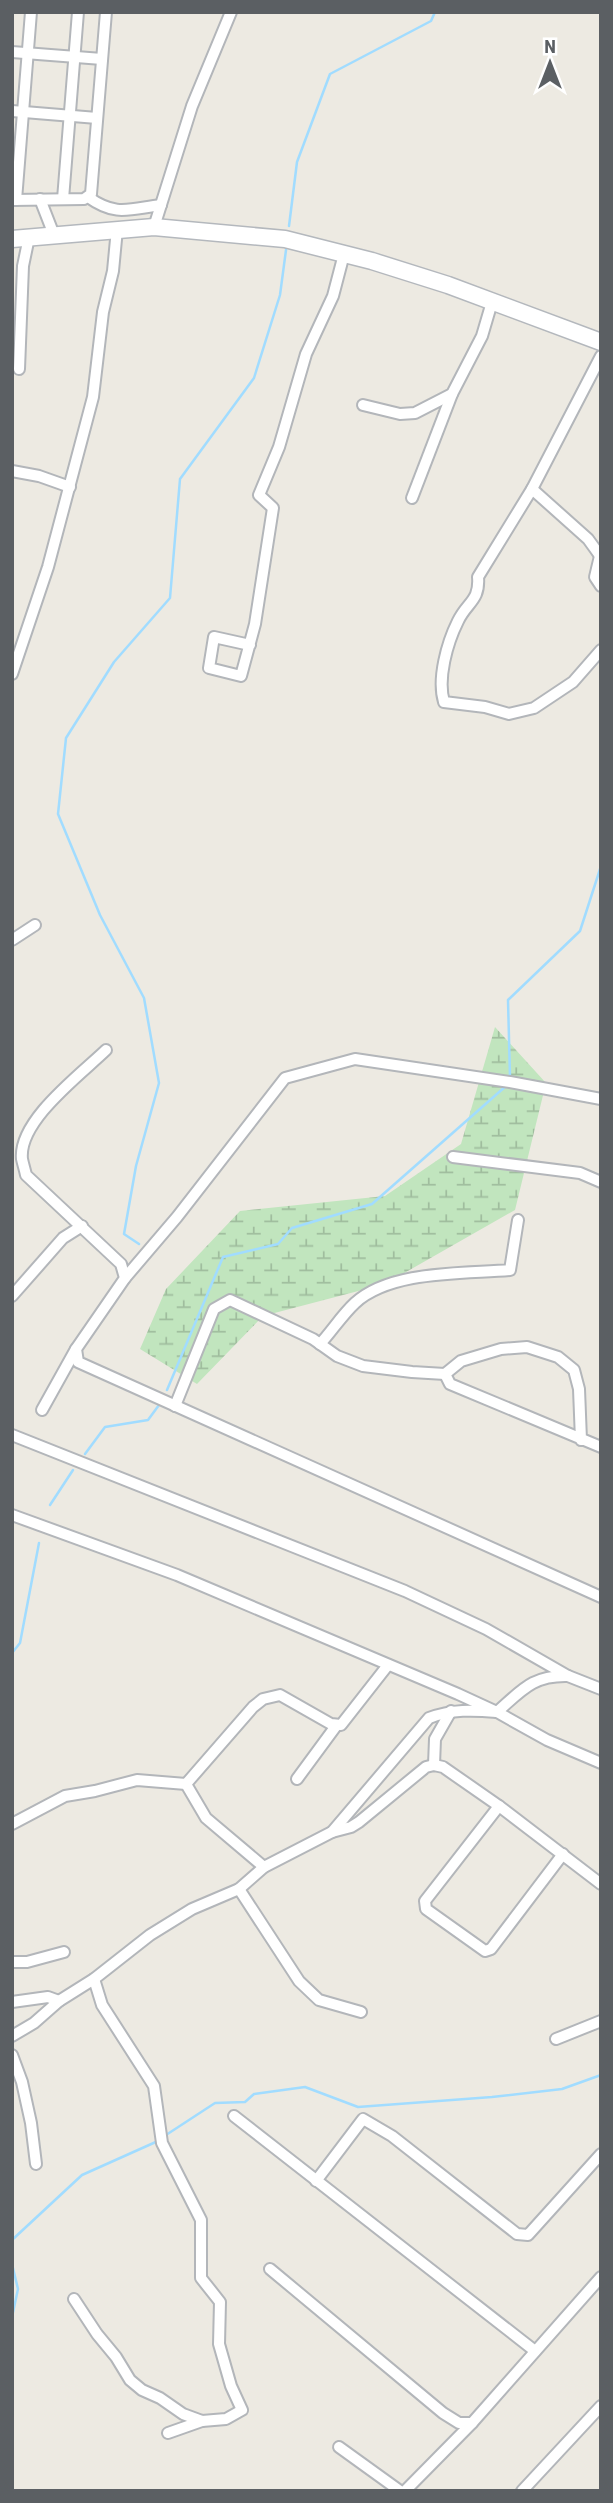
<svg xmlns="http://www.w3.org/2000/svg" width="613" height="2503" font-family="'Roboto Condensed',sans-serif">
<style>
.wetland{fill:url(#wetland-marsh)}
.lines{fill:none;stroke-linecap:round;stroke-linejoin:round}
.stream{stroke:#a1dcff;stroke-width:2.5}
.street-casing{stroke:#b3b6ba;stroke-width:14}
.secondary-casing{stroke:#b4b8bd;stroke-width:19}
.street{stroke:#fff;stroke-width:10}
.secondary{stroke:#fff;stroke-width:16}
</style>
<defs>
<pattern id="wetland-marsh" width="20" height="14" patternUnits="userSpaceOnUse" patternTransform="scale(1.75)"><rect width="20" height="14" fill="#c1e5be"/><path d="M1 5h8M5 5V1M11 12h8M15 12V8" fill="none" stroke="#a0bd9e"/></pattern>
</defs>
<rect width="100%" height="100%" fill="#edeae2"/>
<polygon class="wetland" points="495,1027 546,1083 515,1210 385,1284 263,1316 197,1384 140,1349 166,1289 240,1211 385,1196 461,1144"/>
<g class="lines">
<g class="stream">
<polyline points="289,226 297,162 330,74 431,21 435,12"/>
<polyline points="510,1077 508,1000 580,931 601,866"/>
<polyline points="139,1244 124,1234 136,1166 159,1083 144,998 100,915 58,814 66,738 114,662 170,598 180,479 254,378 280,295 286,250"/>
<polyline points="167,1390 223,1257 278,1244 292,1228 372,1204 506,1086"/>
<polyline points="85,1454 105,1427 148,1420 159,1405"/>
<polyline points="50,1505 73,1470"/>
<polyline points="12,1653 20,1643 39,1543"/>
<polyline points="166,2135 215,2103 245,2102 254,2094 305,2087 358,2107 492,2097 562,2089 601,2075"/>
<polyline points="12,2240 82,2175 158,2141"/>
<polyline points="12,2264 18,2289 12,2317"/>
</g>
<defs>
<g id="street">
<polyline points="12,52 102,59"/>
<polyline points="12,111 97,118"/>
<path d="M88 197C116 217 129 209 161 205"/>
<polyline points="40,199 54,235"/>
<polyline points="63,199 78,12"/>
<polyline points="12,200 84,199 91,194 106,12"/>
<polyline points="16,200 31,12"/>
<polyline points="154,227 192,106 231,12"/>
<path d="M601 356 532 489 478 577C480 601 467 602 458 621 447 643 437 679 444 702L485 707 509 714 534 708 573 682 601 650"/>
<polyline points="19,369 23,266 29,237"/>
<polyline points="363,405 400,414 415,413 452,394 482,336 492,302"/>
<polyline points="12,471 39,476 70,487"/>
<polyline points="532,489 588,539 601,557"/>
<polyline points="412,498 452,394"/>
<polyline points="600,556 595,577 601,586"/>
<polyline points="250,645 214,637 209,668 241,676 255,624 273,508 259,495 279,447 306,354 333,296 344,254"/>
<polyline points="12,674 48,567 93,397 103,312 113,271 117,229"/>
<polyline points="12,940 35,925"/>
<path d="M106 1050C80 1075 18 1121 22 1159 23 1164 25 1170 26 1175L121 1264 125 1278 76 1349 78 1362 601 1597"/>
<polyline points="453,1157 580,1173 601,1182"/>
<polyline points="125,1278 177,1217 285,1078 355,1059 510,1082 601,1099"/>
<polyline points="12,1296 63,1238 82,1226"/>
<path d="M320 1344C332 1331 342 1315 355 1303 391 1270 464 1274 510 1270L518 1220"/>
<polyline points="175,1406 214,1309 230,1300 313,1339 337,1356 363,1366 412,1372 445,1374"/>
<polyline points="42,1410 76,1349"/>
<polyline points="12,1435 405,1591 486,1629 568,1676 601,1689"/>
<polyline points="581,1440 579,1389 574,1370 558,1357 527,1347 501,1349 461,1361 445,1374 450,1384 601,1447"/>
<polyline points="12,1515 177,1575 458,1694 497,1712 547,1740 601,1763"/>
<polyline points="434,1765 435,1739 451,1711"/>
<polyline points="297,1779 336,1726"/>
<polyline points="499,1806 425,1901 426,1909 485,1951 491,1949 563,1854"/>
<polyline points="12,1824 65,1796 95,1791 137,1780 186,1784"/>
<polyline points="332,1832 351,1827 359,1822 426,1767 434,1765 443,1767 499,1806 601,1884"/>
<polyline points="264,1867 206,1818 186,1784 253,1707 263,1699 280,1695 331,1724 341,1725 388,1665"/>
<polyline points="239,1889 299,1981 319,2000 361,2012"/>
<polyline points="12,1962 27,1962 64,1952"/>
<polyline points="12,2002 48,1997 59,2001"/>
<path d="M12 2036 34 2023 59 2001 94 1979 150 1935 192 1909 239 1889 264 1867 332 1832 429 1718C452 1709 473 1710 497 1712 522 1690 533 1675 568 1676"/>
<polyline points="556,2039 601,2021"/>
<polyline points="12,2055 22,2082 31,2123 36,2164"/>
<polyline points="234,2116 535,2351"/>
<polyline points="316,2181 363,2119 392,2136 517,2234 528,2235 601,2154"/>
<polyline points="270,2269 443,2413 459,2423 472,2423 601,2277"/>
<polyline points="74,2299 97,2334 116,2357 130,2380 142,2390 160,2398 183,2414 202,2421 226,2419 242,2410 231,2386 219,2344 220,2302 201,2278 201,2220 162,2143 154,2086 102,2005 94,1979"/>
<polyline points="168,2433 202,2421"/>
<polyline points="339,2447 400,2491"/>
<polyline points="405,2491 472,2423"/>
<polyline points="522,2491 601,2406"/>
</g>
<polyline id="secondary" points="12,239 154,227 285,239 372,261 448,285 601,342"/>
</defs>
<use href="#street" class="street-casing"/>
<use href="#secondary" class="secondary-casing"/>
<use href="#street" class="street"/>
<use href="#secondary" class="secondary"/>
</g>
<rect width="613" height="2503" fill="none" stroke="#5b5f63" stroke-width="28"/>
<g transform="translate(550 63)" stroke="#ffffff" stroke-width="5" paint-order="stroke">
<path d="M0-5L12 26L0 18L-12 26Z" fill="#5b5f63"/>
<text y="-10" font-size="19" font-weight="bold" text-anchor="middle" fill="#5b5f63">N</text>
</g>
</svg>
